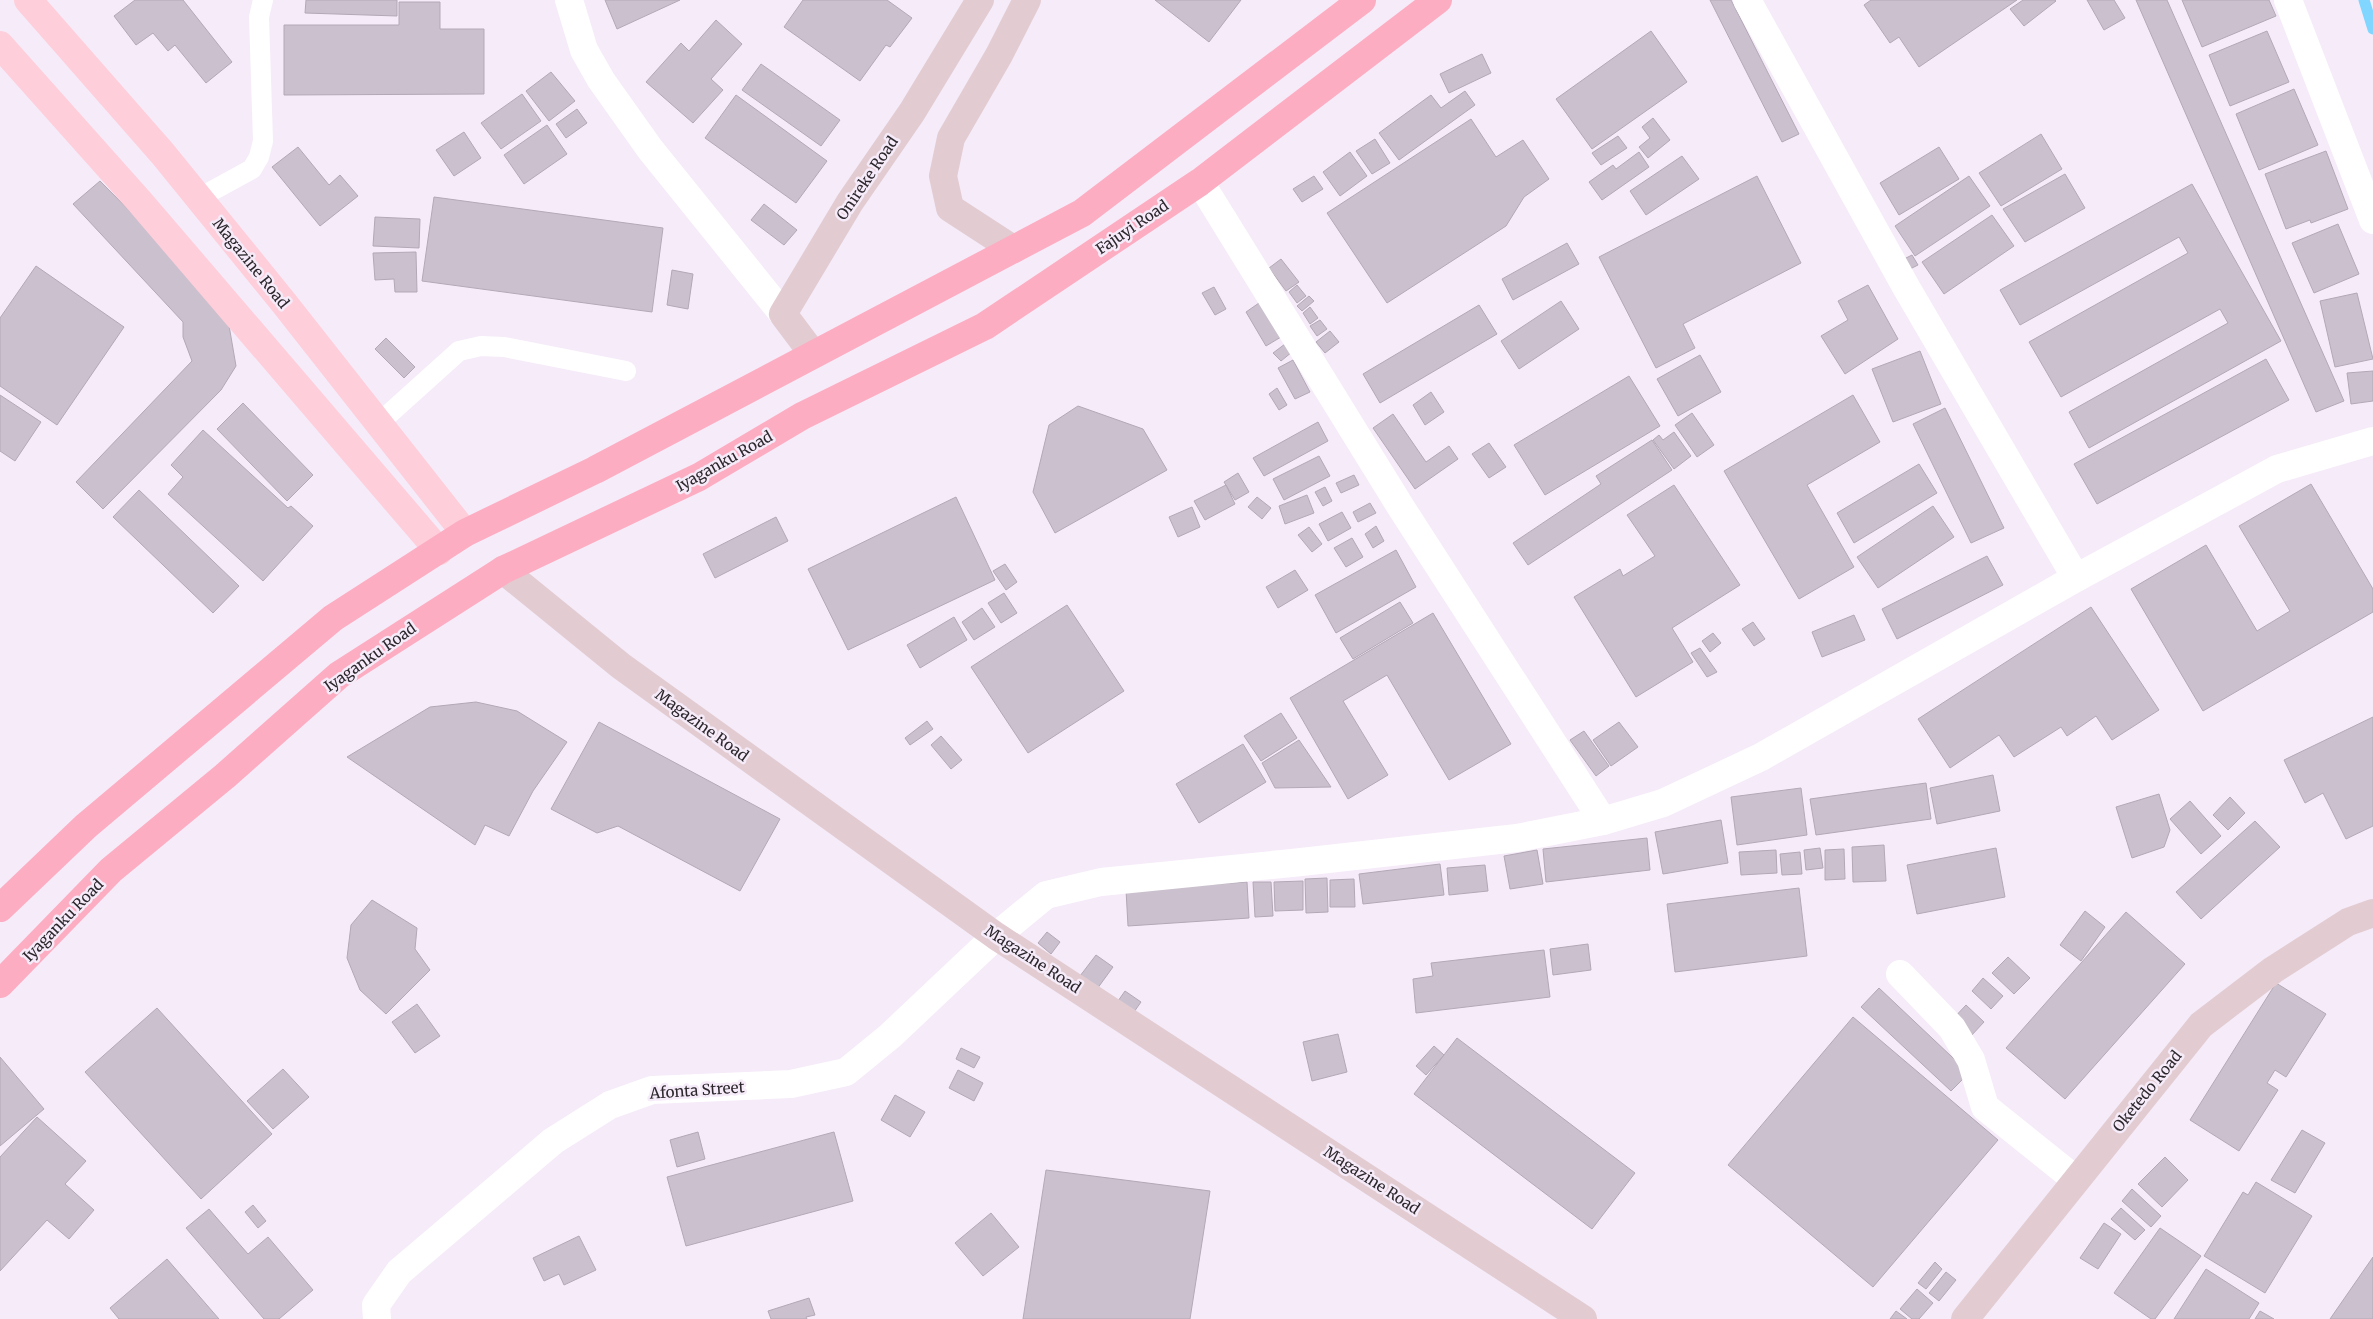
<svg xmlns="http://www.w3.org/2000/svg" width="2373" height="1319" font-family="Merriweather,serif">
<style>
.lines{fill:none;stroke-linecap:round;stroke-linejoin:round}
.stream{stroke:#80d6ff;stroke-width:11}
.building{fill:#cbc1ce;stroke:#b3a9b6}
.lane{stroke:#fff;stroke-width:20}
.street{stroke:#fff;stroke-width:28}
.secondary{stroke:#e2ccd2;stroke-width:28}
.primary{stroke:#feceda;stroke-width:28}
.highway{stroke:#fdadc2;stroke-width:28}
.labels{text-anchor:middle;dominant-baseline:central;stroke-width:5;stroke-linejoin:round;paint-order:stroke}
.street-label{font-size:15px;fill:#2b272c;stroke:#f6ebf9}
</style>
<rect width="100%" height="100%" fill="#f6ebf9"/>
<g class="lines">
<polyline class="stream" points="2364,0 2373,29"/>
</g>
<g class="building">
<polygon points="135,0 183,0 232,62 206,83 175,45 168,51 153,33 136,45 114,16"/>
<polygon points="306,0 397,0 397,16 305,13"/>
<polygon points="605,0 680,0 617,29"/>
<polygon points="803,0 887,0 912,18 890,47 886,45 860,81 784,27"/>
<polygon points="1155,0 1241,0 1209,42"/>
<polygon points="1710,0 1731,0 1799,134 1782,142"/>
<polygon points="1871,0 2017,0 1919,67 1899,37 1890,43 1864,5"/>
<polygon points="2023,0 2055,0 2056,1 2024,26 2010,9"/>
<polygon points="2087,0 2114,0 2125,18 2104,30"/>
<polygon points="2136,0 2167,0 2344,401 2316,412"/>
<polygon points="2182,0 2269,0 2276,16 2202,47"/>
<polygon points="399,2 440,2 440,29 484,29 484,94 284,95 284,25 399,25"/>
<polygon points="716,20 742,44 711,79 723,90 693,123 646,82 681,43 689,51"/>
<polygon points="1651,31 1687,82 1592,149 1556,99"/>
<polygon points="2267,31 2289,82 2230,106 2209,55"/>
<polygon points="1482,54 1491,73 1449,93 1440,74"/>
<polygon points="761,64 840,120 821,146 742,90"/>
<polygon points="551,72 575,101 549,121 526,91"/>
<polygon points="2294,89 2318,145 2259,170 2236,114"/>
<polygon points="1465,91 1475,105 1399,160 1379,133 1431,95 1441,108"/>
<polygon points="522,94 541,121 501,149 481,123"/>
<polygon points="736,95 827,161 796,203 705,138"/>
<polygon points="577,109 587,123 566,138 556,124"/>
<polygon points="1653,118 1670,140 1648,158 1639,147 1650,138 1642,127"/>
<polygon points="1471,119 1496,157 1523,140 1549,179 1524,197 1506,226 1387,303 1327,213"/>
<polygon points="547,125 567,154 524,184 504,155"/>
<polygon points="464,132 481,158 454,176 436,150"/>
<polygon points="2041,134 2062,169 2001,206 1979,173"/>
<polygon points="1618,136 1627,148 1601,165 1592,153"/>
<polygon points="1375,139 1390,163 1372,174 1356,151"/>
<polygon points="298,147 329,185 340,175 358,196 320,226 272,167"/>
<polygon points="1939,147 1959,179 1899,215 1880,183"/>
<polygon points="2326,151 2348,209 2311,223 2310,220 2286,229 2265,174"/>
<polygon points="1350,152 1367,176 1340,196 1323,172"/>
<polygon points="1639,152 1649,167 1602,200 1589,182 1613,165 1616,169"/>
<polygon points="1682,156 1699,179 1646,215 1630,191"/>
<polygon points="2065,174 2085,208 2025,242 2003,209"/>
<polygon points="1314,176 1323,189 1302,202 1293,189"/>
<polygon points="1757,176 1801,263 1683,324 1695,348 1656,368 1599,257"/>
<polygon points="1969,176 1990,206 1915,256 1895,226"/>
<polygon points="100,181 226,308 236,366 221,390 103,509 76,482 192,361 183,337 183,322 73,204"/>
<polygon points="2192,184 2281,341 2089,448 2069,412 2228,323 2220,309 2061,397 2029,342 2188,253 2179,237 2020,325 2000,290"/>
<polygon points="434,197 663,228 652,312 422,281"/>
<polygon points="764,204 797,230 784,245 751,220"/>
<polygon points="1992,215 2014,246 1944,294 1922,262"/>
<polygon points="375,217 420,219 419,248 373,246"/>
<polygon points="2338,224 2359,274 2314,293 2292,243"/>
<polygon points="1567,243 1579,264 1513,300 1502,279"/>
<polygon points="416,252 417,292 395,292 394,279 375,280 373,253"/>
<polygon points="1912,255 1918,265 1908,270 1902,260"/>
<polygon points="1281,259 1299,282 1286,291 1269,268"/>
<polygon points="36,266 124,327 57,425 0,386 0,318"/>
<polygon points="672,270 693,274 688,309 667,305"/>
<polygon points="1297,285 1306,296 1297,303 1289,292"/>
<polygon points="1868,285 1898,339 1845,374 1821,336 1848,320 1838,301"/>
<polygon points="1214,287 1226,309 1215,315 1202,293"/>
<polygon points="2357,293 2373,359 2335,367 2320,301"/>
<polygon points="1309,296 1314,301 1302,311 1297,306"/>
<polygon points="1561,301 1579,329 1519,369 1501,341"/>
<polygon points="1259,303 1281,337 1266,346 1246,312"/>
<polygon points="1479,305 1497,334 1380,403 1363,374"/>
<polygon points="1310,307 1318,318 1310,324 1303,313"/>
<polygon points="1320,320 1327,329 1317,336 1310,326"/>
<polygon points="1330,331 1339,342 1325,353 1316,342"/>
<polygon points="386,338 415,367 404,378 375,349"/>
<polygon points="1285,344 1292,352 1281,361 1273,353"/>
<polygon points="1920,351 1941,404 1893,422 1872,369"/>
<polygon points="1700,355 1721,392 1678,416 1657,379"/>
<polygon points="2266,359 2289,400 2097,504 2074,464"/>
<polygon points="1293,360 1310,392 1295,399 1278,368"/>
<polygon points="2373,371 2373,401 2351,404 2347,373"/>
<polygon points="1629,376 1660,426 1545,495 1514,445"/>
<polygon points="1277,388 1287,405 1279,410 1269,394"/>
<polygon points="1431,392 1444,412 1425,425 1413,405"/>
<polygon points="0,395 41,422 15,461 0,451"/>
<polygon points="1853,395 1880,442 1807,485 1854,567 1799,599 1724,471"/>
<polygon points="243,403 313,475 287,501 217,429"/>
<polygon points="1078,406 1143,429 1167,470 1055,533 1033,492 1049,425"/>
<polygon points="1945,408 2004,528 1971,543 1913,424"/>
<polygon points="1692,413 1714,445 1697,457 1675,425"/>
<polygon points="1393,414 1426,462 1449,446 1458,459 1415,489 1373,428"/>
<polygon points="1318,422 1328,441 1264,476 1253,458"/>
<polygon points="203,430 288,508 291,506 313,526 263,581 168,494 183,477 171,465"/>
<polygon points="1674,432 1691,456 1674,469 1653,440 1659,435 1663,440"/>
<polygon points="1652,440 1672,470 1528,565 1513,543 1601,484 1596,476"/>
<polygon points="1489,443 1506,467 1489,478 1472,454"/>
<polygon points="1319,456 1330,476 1284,500 1273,479"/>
<polygon points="1919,464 1937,493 1854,543 1837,513"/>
<polygon points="1238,473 1249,492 1235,500 1224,482"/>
<polygon points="1354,475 1359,485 1341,493 1336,483"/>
<polygon points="2311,484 2373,589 2373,612 2203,711 2131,589 2206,545 2257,631 2290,611 2239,526"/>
<polygon points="1226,485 1235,504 1205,520 1194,501"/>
<polygon points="1674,485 1740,585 1672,628 1693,662 1636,697 1574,597 1620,569 1623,576 1655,556 1627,515"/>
<polygon points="1325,487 1332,501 1323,506 1315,492"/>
<polygon points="139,490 239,586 213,613 113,517"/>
<polygon points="1307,495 1314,513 1285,524 1279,506"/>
<polygon points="956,497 995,580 848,650 808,569"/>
<polygon points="1257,497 1271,508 1262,519 1248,507"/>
<polygon points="1370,503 1376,513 1358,522 1353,512"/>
<polygon points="1933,506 1954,537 1878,588 1857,557"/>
<polygon points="1192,507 1200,527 1178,537 1169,517"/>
<polygon points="1342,512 1351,528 1328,541 1319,524"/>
<polygon points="776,517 788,541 715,578 703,554"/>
<polygon points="1376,526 1384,541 1373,548 1365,534"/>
<polygon points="1309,527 1322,544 1312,552 1298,535"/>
<polygon points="1352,538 1363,557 1346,567 1334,548"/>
<polygon points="1396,550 1416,587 1336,633 1315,595"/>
<polygon points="1987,556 2003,585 1897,639 1882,609"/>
<polygon points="1005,564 1017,582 1006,590 993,571"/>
<polygon points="1295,570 1308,590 1278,608 1266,587"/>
<polygon points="1004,593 1017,613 1001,623 988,603"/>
<polygon points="1400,602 1413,623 1353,659 1340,638"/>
<polygon points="1067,605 1124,691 1028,753 971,667"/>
<polygon points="2091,607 2159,710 2112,740 2096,716 2067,736 2061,727 2014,757 1999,735 1950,768 1918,719"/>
<polygon points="982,608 995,627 974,640 962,622"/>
<polygon points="1433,613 1511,744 1449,780 1387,675 1343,701 1388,775 1348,799 1290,698"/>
<polygon points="1854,615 1865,640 1822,657 1812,632"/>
<polygon points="954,617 967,640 920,668 907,645"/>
<polygon points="1753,622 1765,639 1754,646 1742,629"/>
<polygon points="1713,633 1721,643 1710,652 1702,641"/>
<polygon points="1700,648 1717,672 1707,677 1691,653"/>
<polygon points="476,702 517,711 567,742 533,791 509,836 485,825 475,845 347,757 430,707"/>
<polygon points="1281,713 1297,738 1261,761 1244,736"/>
<polygon points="2373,717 2373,826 2346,839 2323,793 2305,803 2284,760"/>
<polygon points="927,721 933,729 910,745 905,738"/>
<polygon points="599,722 780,819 740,891 618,826 597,833 551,809"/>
<polygon points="1619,722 1638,747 1611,766 1593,740"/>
<polygon points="1584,731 1609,766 1596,776 1570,740"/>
<polygon points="941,736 962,760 951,769 931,745"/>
<polygon points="1299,740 1331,787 1275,788 1262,763"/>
<polygon points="1243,744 1266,782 1199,823 1176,784"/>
<polygon points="1993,775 2000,811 1937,824 1930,788"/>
<polygon points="1926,783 1931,819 1816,835 1810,799"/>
<polygon points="1801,788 1807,835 1737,845 1731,797"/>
<polygon points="2159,794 2170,830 2164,847 2132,858 2116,807"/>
<polygon points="2230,797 2245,813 2228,830 2213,815"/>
<polygon points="2190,801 2221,836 2201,854 2170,819"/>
<polygon points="1721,820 1728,863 1663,874 1655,832"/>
<polygon points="2255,821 2280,847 2201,919 2176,892"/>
<polygon points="1647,838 1650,870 1546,882 1543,849"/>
<polygon points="1884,845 1886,881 1853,882 1852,847"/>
<polygon points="1820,848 1823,868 1806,870 1804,850"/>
<polygon points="1996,848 2005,897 1917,914 1907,865"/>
<polygon points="1844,849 1845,879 1825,880 1825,850"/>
<polygon points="1537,850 1543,884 1510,889 1504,856"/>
<polygon points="1776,850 1777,873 1741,875 1739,852"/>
<polygon points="1800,852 1802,874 1782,875 1780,854"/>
<polygon points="1440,864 1444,895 1363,904 1359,874"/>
<polygon points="1485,865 1488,891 1449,895 1447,868"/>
<polygon points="1327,878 1328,912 1306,913 1305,879"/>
<polygon points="1354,879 1355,907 1330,907 1330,880"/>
<polygon points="1303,881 1303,910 1275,911 1274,882"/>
<polygon points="1247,882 1249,918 1128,926 1126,890"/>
<polygon points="1253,882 1271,882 1273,916 1255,917"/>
<polygon points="1799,888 1807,956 1675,972 1667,904"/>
<polygon points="372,900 417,928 415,949 430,970 386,1014 360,990 347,958 351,925"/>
<polygon points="2085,911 2105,927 2081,961 2060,945"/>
<polygon points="2126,912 2185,964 2065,1099 2006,1048"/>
<polygon points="1047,932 1060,942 1051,954 1038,943"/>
<polygon points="1588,944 1591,970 1553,975 1550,949"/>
<polygon points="1544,950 1550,997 1416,1013 1413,979 1433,976 1431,963"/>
<polygon points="1096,955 1113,967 1097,989 1080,976"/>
<polygon points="2008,957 2030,978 2014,994 1992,973"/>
<polygon points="1983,978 2003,996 1991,1009 1972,991"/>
<polygon points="2276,983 2326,1014 2286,1077 2275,1070 2267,1083 2278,1090 2239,1151 2190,1120"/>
<polygon points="1879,988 1969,1073 1951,1091 1861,1007"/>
<polygon points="1125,991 1141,1002 1134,1012 1118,1001"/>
<polygon points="417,1004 440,1036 415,1053 392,1022"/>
<polygon points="1966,1005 1984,1022 1970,1037 1952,1020"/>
<polygon points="157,1008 272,1134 201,1199 85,1072"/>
<polygon points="1853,1017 1998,1140 1873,1287 1728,1165"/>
<polygon points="1338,1034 1347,1072 1312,1081 1303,1042"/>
<polygon points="1457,1038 1635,1173 1592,1229 1414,1094"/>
<polygon points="1434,1046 1444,1055 1426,1075 1416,1066"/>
<polygon points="961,1048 980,1057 974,1068 956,1059"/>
<polygon points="0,1057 44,1109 0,1146"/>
<polygon points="283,1069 309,1097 273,1129 247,1101"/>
<polygon points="958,1070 983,1083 974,1101 949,1088"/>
<polygon points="895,1095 925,1112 910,1137 881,1120"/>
<polygon points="37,1117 86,1161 65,1184 94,1210 69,1239 47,1220 0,1271 0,1157"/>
<polygon points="2302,1130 2325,1143 2295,1193 2271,1180"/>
<polygon points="698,1132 705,1159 677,1167 670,1140"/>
<polygon points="834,1132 853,1201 686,1246 667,1177"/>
<polygon points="2165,1157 2188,1180 2162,1207 2138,1184"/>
<polygon points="1046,1170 1210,1191 1190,1319 1023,1319"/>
<polygon points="2256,1182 2312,1216 2265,1293 2204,1256 2243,1192 2248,1195"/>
<polygon points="2132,1189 2161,1216 2151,1227 2122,1201"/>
<polygon points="253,1205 266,1221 258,1228 245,1212"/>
<polygon points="2121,1208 2145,1230 2135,1240 2111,1219"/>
<polygon points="209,1209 248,1254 268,1237 313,1290 279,1319 264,1319 186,1228"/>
<polygon points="991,1213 1019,1247 983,1276 955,1243"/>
<polygon points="2104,1223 2121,1234 2098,1269 2080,1258"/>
<polygon points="2160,1228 2201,1256 2155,1319 2151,1319 2114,1293"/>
<polygon points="579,1236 596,1270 564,1285 559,1274 544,1281 533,1258"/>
<polygon points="2373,1257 2373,1319 2330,1319"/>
<polygon points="167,1259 219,1319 119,1319 110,1308"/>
<polygon points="1935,1262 1942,1269 1926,1289 1918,1283"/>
<polygon points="2206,1269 2259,1303 2249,1319 2174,1319"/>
<polygon points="1946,1272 1956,1280 1939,1301 1929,1293"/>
<polygon points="1917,1289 1933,1303 1919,1319 1912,1319 1900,1309"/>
<polygon points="809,1298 815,1315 806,1317 807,1319 771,1319 768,1311"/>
<polygon points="1896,1311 1907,1319 1890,1319"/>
<polygon points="2260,1311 2274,1319 2255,1319"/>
</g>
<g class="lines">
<g class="lane">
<polyline points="199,198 252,169 259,157 263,141 259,17 263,0"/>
<polyline points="379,423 459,351 481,346 504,347 626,371"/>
</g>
<g class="street">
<polyline points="569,0 584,50 601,80 650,149 783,314"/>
<polyline points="1747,0 1906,287 2076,578"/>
<polyline points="2288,0 2373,220"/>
<polyline points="1200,182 1402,509 1603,821"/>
<polyline points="1900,974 1952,1028 1971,1060 1985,1107 2076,1180"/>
<polyline points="377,1319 376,1305 399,1272 553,1141 610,1105 652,1090 791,1084 846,1072 890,1036 996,936 1046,895 1101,882 1292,863 1517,838 1603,821 1663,803 1761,757 2076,578 2277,469 2373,441"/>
</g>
<g class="secondary">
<polyline points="1013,249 950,208 943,176 951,138 999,55 1027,0"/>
<polyline points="813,354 783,314 850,202 912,112 980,0"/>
<polyline points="503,570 621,666 996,936 1583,1319"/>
<polyline points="1965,1319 2201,1025 2273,970 2348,922 2373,913"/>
</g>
<g class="primary">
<polyline points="28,0 163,154 284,303 465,533"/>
<polyline points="0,45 140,202 439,551"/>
</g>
<g class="highway">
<polyline points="0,908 86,826 333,618 465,533 595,470 1082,213 1362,0"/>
<polyline points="0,984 111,870 225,776 339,675 503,570 699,477 802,416 985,326 1200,182 1438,0"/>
</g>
</g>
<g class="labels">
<g class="street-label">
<text transform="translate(867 178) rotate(-56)">Onireke Road</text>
<text transform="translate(1132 227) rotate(-34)">Fajuyi Road</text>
<text transform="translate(251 263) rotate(51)">Magazine Road</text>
<text transform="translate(724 461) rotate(-29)">Iyaganku Road</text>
<text transform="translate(370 657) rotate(-35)">Iyaganku Road</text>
<text transform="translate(702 725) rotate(36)">Magazine Road</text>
<text transform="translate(63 920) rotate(-46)">Iyaganku Road</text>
<text transform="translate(1033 959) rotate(33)">Magazine Road</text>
<text transform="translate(697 1090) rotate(-4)">Afonta Street</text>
<text transform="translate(2147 1091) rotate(-51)">Oketedo Road</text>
<text transform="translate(1372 1180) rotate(33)">Magazine Road</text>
</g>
</g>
</svg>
